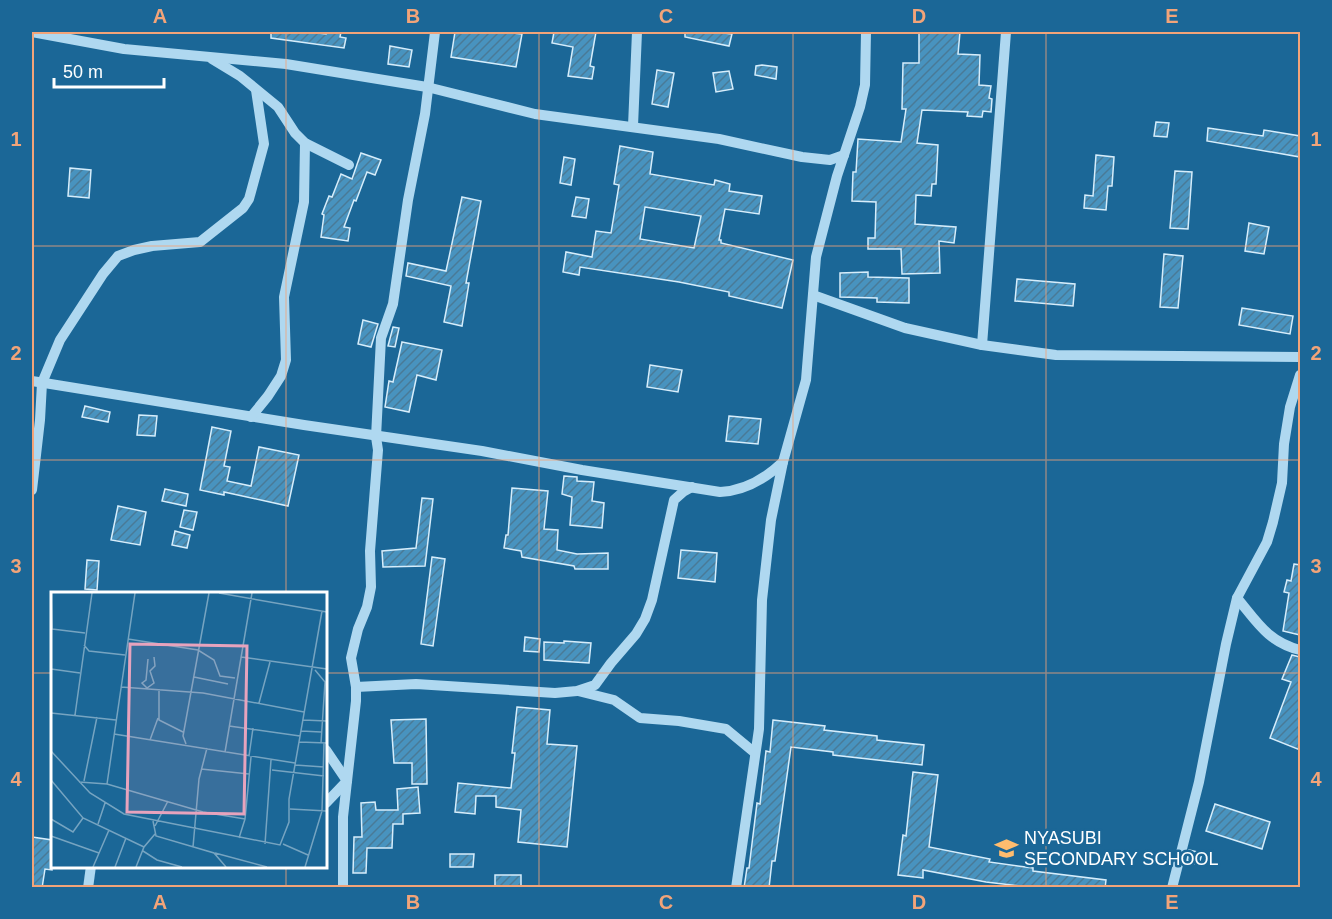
<svg xmlns="http://www.w3.org/2000/svg" width="1332" height="919" font-family="Helvetica,sans-serif">
<style>
.building{fill:url(#building-hatch);stroke:#d6edfb;stroke-width:1.5;fill-rule:evenodd}
.lines{fill:none;stroke-linecap:round;stroke-linejoin:round}
.minor{stroke:#afd8f0;stroke-width:10}
.grid{fill:none;stroke:#f2a479;stroke-width:1.5;stroke-opacity:0.55}
.labels{text-anchor:middle;dominant-baseline:central;stroke-width:5;stroke-linejoin:round;paint-order:stroke}
.poi-label{font-size:18px;fill:#fff;stroke:#1b6797;text-anchor:start}
.inset-road{fill:none;stroke:#76a4c1;stroke-width:1.5}
.view{fill:#e7a3bd;fill-opacity:0.15;stroke:#e7a3bd;stroke-width:3}
.inset-edge{fill:none;stroke:#fff;stroke-width:3}
.neatline{fill:none;stroke:#f2a479;stroke-width:2}
.grid-label{font-size:20px;text-anchor:middle;font-weight:bold;fill:#f2a479}
</style>
<defs>
<pattern id="building-hatch" width="6" height="6" patternUnits="userSpaceOnUse" patternTransform="scale(1.5)"><rect width="6" height="6" fill="#4893bf"/><path d="M-1 1l2-2M0 6l6-6M5 7l2-2" fill="none" stroke="#497a97"/></pattern>
</defs>
<rect width="100%" height="100%" fill="#1b6797"/>
<g class="building">
<polygon points="271,32 309,32 326,34 326,32 341,32 340,37 346,38 344,48 271,38"/>
<polygon points="455,32 504,32 522,34 516,67 451,57"/>
<polygon points="554,32 596,32 590,66 594,67 592,79 568,76 573,47 552,43"/>
<polygon points="685,32 716,32 732,34 729,46 685,37"/>
<polygon points="919,32 960,32 958,54 980,55 979,85 991,86 989,98 992,99 991,112 983,111 982,117 967,116 968,112 922,110 917,143 938,145 936,184 932,184 931,196 916,195 915,224 956,227 954,243 939,241 940,273 902,274 901,249 868,249 868,238 875,238 876,202 852,201 853,172 856,172 858,139 901,142 906,109 902,109 903,63 919,63"/>
<polygon points="390,46 412,50 409,67 388,64"/>
<polygon points="762,65 777,67 776,79 755,75 756,66"/>
<polygon points="657,70 674,73 668,107 652,104"/>
<polygon points="729,71 733,89 716,92 713,73"/>
<polygon points="1156,122 1169,123 1167,137 1154,136"/>
<polygon points="1208,128 1263,136 1264,130 1300,136 1300,157 1207,141"/>
<path d="M620 146 653 152 650 174 714 185 715 180 730 184 729 191 762 196 759 214 725 209 719 240H721V243L793 260 782 308 729 296V292L679 282 580 267 579 275 563 272 566 252 592 257 596 231 611 233 619 185 614 184ZM645 207 701 216 694 248 640 239Z"/>
<polygon points="361,153 381,160 375,175 367,172 356,201 354,200 344,227 350,228 348,241 321,237 324,215 322,214 329,196 332,197 341,174 352,179"/>
<polygon points="1096,155 1114,157 1112,186 1108,186 1106,210 1084,208 1085,195 1093,196"/>
<polygon points="564,157 575,159 571,185 560,183"/>
<polygon points="70,168 91,170 89,198 68,196"/>
<polygon points="1175,171 1192,172 1188,229 1170,228"/>
<polygon points="462,197 481,201 466,283 469,283 462,326 444,322 451,286 406,276 408,263 446,271"/>
<polygon points="576,197 589,199 586,218 572,216"/>
<polygon points="1249,223 1269,227 1264,254 1245,251"/>
<polygon points="1164,254 1183,256 1178,308 1160,307"/>
<polygon points="868,272 868,277 909,278 909,303 877,302 877,298 840,297 840,273"/>
<polygon points="1017,279 1075,284 1073,306 1015,301"/>
<polygon points="1242,308 1293,316 1290,334 1239,325"/>
<polygon points="363,320 378,324 371,347 358,344"/>
<polygon points="393,327 399,328 395,347 388,346"/>
<polygon points="402,342 442,350 436,380 417,375 409,412 385,407 389,381 393,382"/>
<polygon points="650,365 682,370 678,392 647,387"/>
<polygon points="85,406 110,412 108,422 82,417"/>
<polygon points="139,415 157,416 155,436 137,435"/>
<polygon points="729,416 761,419 758,444 726,441"/>
<polygon points="212,427 231,431 224,466 230,467 227,481 251,486 259,447 299,455 288,506 224,492 224,495 200,490"/>
<polygon points="564,476 577,477 577,481 594,482 592,501 604,503 602,528 570,525 572,497 562,494"/>
<polygon points="512,488 548,491 544,529 558,530 557,550 577,554 608,553 608,569 575,569 574,566 522,557 521,551 504,548 506,535 508,535"/>
<polygon points="165,489 188,494 186,506 162,501"/>
<polygon points="422,498 433,499 425,566 383,567 382,551 416,548"/>
<polygon points="118,506 146,512 140,545 111,540"/>
<polygon points="184,510 197,512 193,530 180,527"/>
<polygon points="175,531 190,535 187,548 172,545"/>
<polygon points="681,550 717,553 715,582 678,578"/>
<polygon points="432,557 445,559 433,646 421,644"/>
<polygon points="87,560 99,561 97,590 85,589"/>
<polygon points="1294,564 1300,565 1300,635 1283,631 1289,593 1284,592 1287,580 1291,581"/>
<polygon points="525,637 540,639 539,652 524,651"/>
<polygon points="564,641 591,643 589,663 544,660 544,642 564,643"/>
<polygon points="1292,655 1300,657 1300,750 1270,738 1291,682 1282,679"/>
<polygon points="517,707 550,710 547,744 577,746 567,847 518,842 521,810 496,807 496,796 476,796 475,814 455,812 458,783 511,788 515,753 512,753"/>
<polygon points="426,719 427,784 412,784 412,763 394,763 391,720"/>
<polygon points="773,720 825,726 824,730 877,736 877,740 924,745 922,765 833,755 833,752 791,747 775,861 772,861 769,888 744,888 747,868 749,868 757,803 760,804 766,751 770,752"/>
<polygon points="913,772 938,775 929,847 990,859 989,862 1033,868 1033,871 1106,880 1105,888 1038,888 986,882 923,870 923,878 898,875 903,835 906,836"/>
<polygon points="418,787 420,813 403,814 403,824 393,824 392,848 367,848 366,873 353,873 354,837 362,837 361,803 375,802 376,810 398,810 397,789"/>
<polygon points="1215,804 1270,822 1262,849 1206,831"/>
<polygon points="32,837 52,840 52,870 45,869 42,888 32,888"/>
<polygon points="1189,850 1202,853 1199,865 1187,861"/>
<polygon points="450,854 474,854 473,867 450,867"/>
<rect x="495" y="875" width="26" height="13"/>
</g>
<g class="lines">
<g class="minor">
<polyline points="32,32 124,49 286,64 427,87 535,114 719,139 802,157 830,160 844,155"/>
<polyline points="212,59 240,76 278,107 295,133 305,143 349,165"/>
<polyline points="633,126 637,32"/>
<polyline points="813,295 905,328 982,345 1056,355 1300,357"/>
<polyline points="982,345 1006,32"/>
<path d="M32 381 304 425 482 451 582 470 720 492C744 491 766 478 783 462"/>
<polyline points="251,417 268,396 281,376 286,360 284,297 304,202 305,143"/>
<polyline points="32,490 40,420 42,383 60,340 103,274 118,256 134,250 152,246 200,242 243,208 249,199 264,144 256,90"/>
<path d="M1237 598C1257 622 1268 642 1300 650"/>
<polyline points="356,687 416,684 555,693 577,691 595,685 611,663 636,634 645,619 652,600 674,500 683,492 692,487"/>
<polyline points="578,691 614,700 640,718 679,721 726,729 755,753"/>
<polyline points="326,750 347,781 326,803"/>
<polyline points="88,888 91,866"/>
<polyline points="343,888 343,817 356,701 356,687 351,658 358,629 367,607 371,587 370,551 378,450 376,437 381,338 393,304 408,200 425,114 435,32"/>
<polyline points="736,888 759,729 762,600 771,520 783,462 806,380 816,257 837,176 860,107 865,85 866,32"/>
<polyline points="1172,888 1199,782 1226,644 1237,598 1267,542 1273,522 1282,483 1284,444 1290,407 1300,375"/>
</g>
</g>
<path class="grid" d="M286 32V594M539 32V888M793 32V888M1046 32V888M32 246H1300M32 460H1300M32 673H52M326 673H1300M286 866V888"/>
<defs>
<symbol id="school-bare" viewBox="-9 -9 18 18"><path d="M0-5L7-2L0 1L-7-2ZM-4 1L0 2.5L4 1V4Q0 6-4 4Z" fill="#ffbc6e" stroke="#1b6797" stroke-width="2.5" paint-order="stroke"/></symbol>
</defs>
<g fill-rule="evenodd">
<use href="#school-bare" x="990" y="832" width="33" height="33"/>
</g>
<g class="labels">
<g class="poi-label">
<text x="1024" y="838">NYASUBI<tspan x="1024" dy="21">SECONDARY SCHOOL</tspan></text>
</g>
</g>
<g transform="translate(51 592)">
<rect width="276" height="276" fill="#1b6797"/>
<path class="inset-road" d="M0 1 1 37M168 1 276 20M1 37 34 41M77 47 147 58 163 68 169 84 184 86M33 53 38 59 74 63M190 65 276 77M97 67 95 88 91 91 96 96 103 91 99 79 104 74 103 65M0 77 29 81M264 78 274 90 270 151M143 85 177 92M70 95 152 101 253 120M108 97V128L132 140M208 111 219 70M0 121 65 128M24 123 41 1M252 128 276 129M178 134 249 144M250 139 270 140M63 142 244 171M99 148 107 126M248 150 276 151M135 152 132 144 158 1M0 159 39 201 73 222 229 253 238 230V207L271 19M174 160 201 1M198 164 202 136M244 173 273 175M150 177 198 182M221 178 273 184M0 188 32 226 93 255M33 189 46 125M28 190 56 192 152 220 194 227M56 192 84 1M239 217 276 219M0 227 22 240 32 226M102 229 105 244 163 261 175 275M47 232 54 211M104 234 117 209M0 244 48 261M188 246 194 227 200 165M214 252 220 168M232 252 257 263M142 255 148 187 156 156M92 259 106 268 131 275M164 261 216 275M42 275 58 238M64 275 75 246M85 275 93 255 104 242M254 275 271 219 273 151"/>
<path class="view" d="M79 52 196 54 193 222 76 220Z"/>
<rect width="276" height="276" class="inset-edge"/>
</g>
<rect width="1332" height="919" fill="none" stroke="#1b6797" stroke-width="66"/>
<path d="M54 78v9h110v-9" fill="none" stroke="#ffffff" stroke-width="3"/>
<text x="63" y="78" font-size="18" fill="#ffffff" stroke="#1b6797" stroke-width="4.5" paint-order="stroke">50 m</text>
<rect x="33" y="33" width="1266" height="853" class="neatline"/>
<g class="grid-label">
<text x="160" y="23">A</text>
<text x="413" y="23">B</text>
<text x="666" y="23">C</text>
<text x="919" y="23">D</text>
<text x="1172" y="23">E</text>
<text x="16" y="146">1</text>
<text x="1316" y="146">1</text>
<text x="16" y="360">2</text>
<text x="1316" y="360">2</text>
<text x="16" y="573">3</text>
<text x="1316" y="573">3</text>
<text x="16" y="786">4</text>
<text x="1316" y="786">4</text>
<text x="160" y="909">A</text>
<text x="413" y="909">B</text>
<text x="666" y="909">C</text>
<text x="919" y="909">D</text>
<text x="1172" y="909">E</text>
</g>
</svg>
